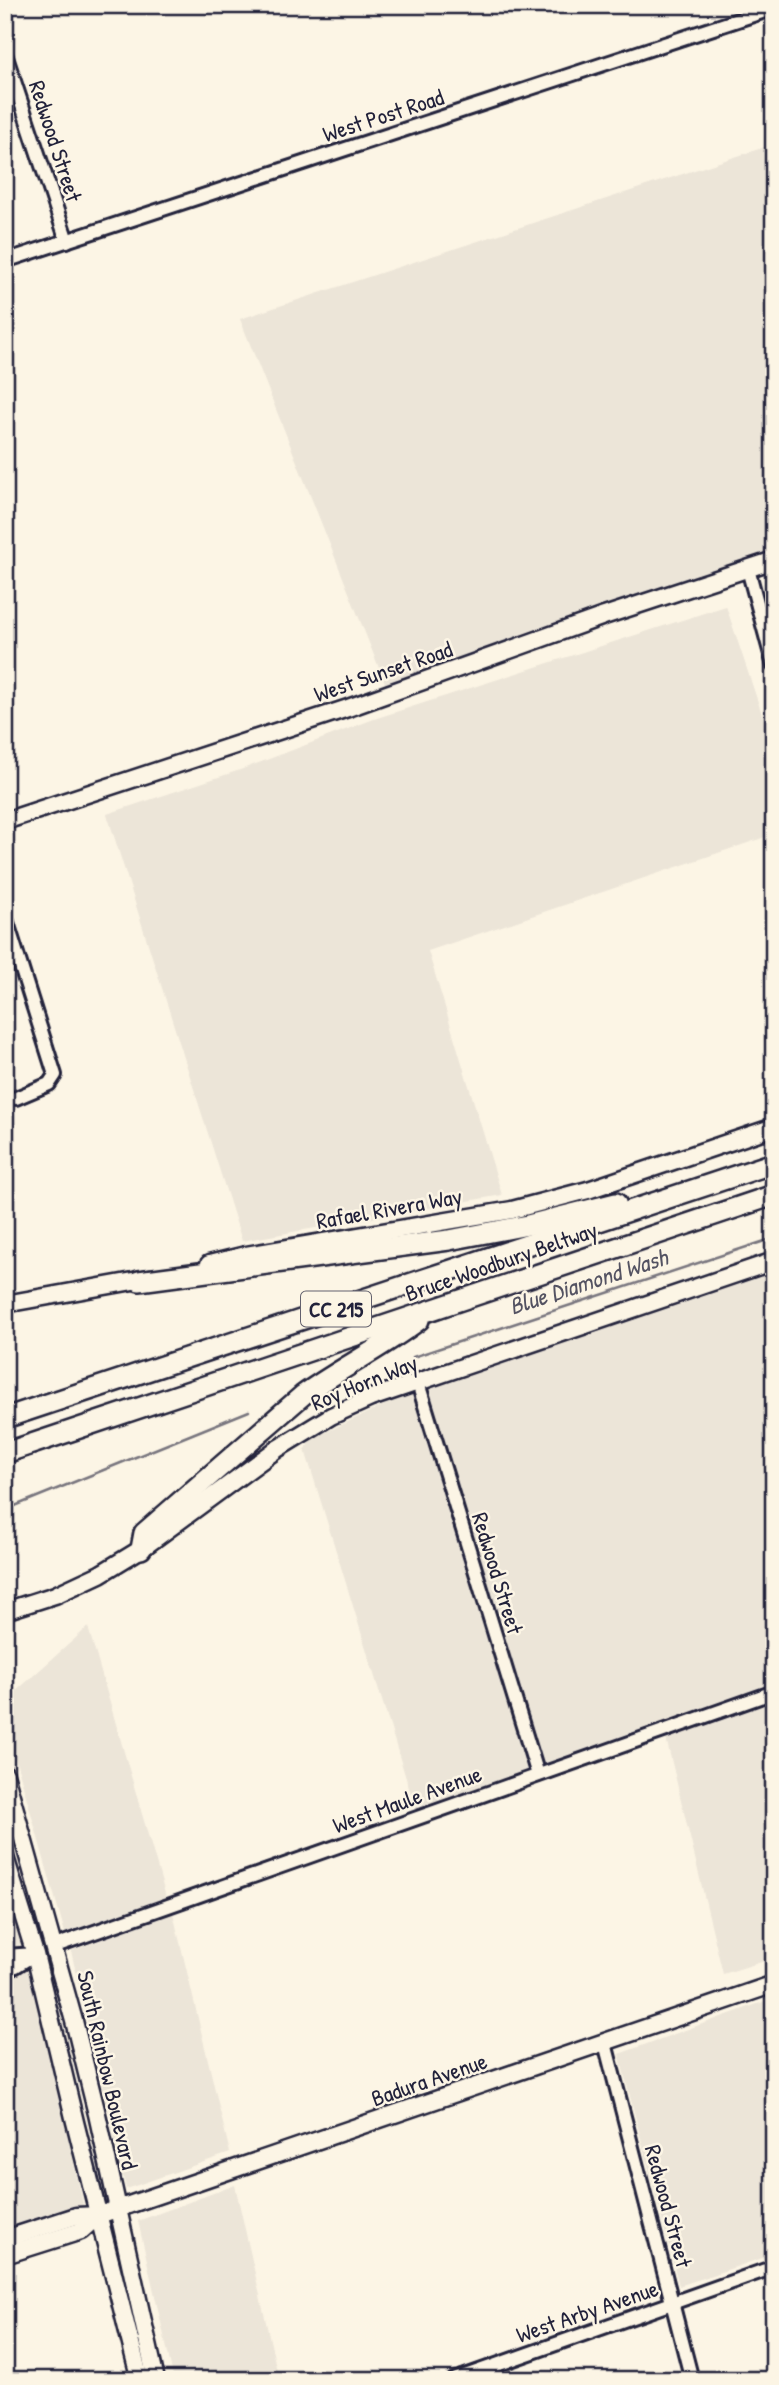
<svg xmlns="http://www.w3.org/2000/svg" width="779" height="2385" font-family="'Patrick Hand',sans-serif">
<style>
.built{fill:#ece5d8}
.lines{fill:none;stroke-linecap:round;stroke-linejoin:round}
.stream{stroke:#78757e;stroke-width:2.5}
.minor-casing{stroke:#22223b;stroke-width:18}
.major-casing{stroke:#22223b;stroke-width:21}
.highway-casing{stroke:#22223b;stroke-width:24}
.minor{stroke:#fcf5e5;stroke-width:12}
.major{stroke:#fcf5e5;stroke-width:16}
.highway{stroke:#fcf5e5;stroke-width:19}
.labels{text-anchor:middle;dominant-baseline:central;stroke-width:5;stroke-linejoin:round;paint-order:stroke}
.shield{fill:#fcf5e5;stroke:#63616e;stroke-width:2}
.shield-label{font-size:21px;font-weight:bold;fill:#22223b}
.street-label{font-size:23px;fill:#22223b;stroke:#fcf5e5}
.water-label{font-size:24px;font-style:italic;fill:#545362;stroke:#fcf5e5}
</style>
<rect width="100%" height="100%" fill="#fcf5e5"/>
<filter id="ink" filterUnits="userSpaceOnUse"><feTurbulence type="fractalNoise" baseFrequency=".0143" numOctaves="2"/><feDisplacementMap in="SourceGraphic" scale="14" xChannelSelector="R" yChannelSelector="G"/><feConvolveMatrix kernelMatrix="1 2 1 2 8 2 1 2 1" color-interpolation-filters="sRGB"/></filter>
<g filter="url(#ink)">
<g class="built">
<polygon points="774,144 774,560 389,693 240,319"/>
<polygon points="726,606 774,750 774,834 428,951 502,1195 242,1241 107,814 240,770 374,719"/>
<polygon points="774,1269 774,1958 723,1974 666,1738 416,1823 413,1801 305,1450 311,1439 431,1383 506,1363 543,1347"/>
<polygon points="88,1627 166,1897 65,1933 5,1722 5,1701"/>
<polygon points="5,1893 33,1984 84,2207 5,2232"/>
<polygon points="173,1913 230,2153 126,2189 71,1951"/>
<polygon points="774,1998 774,2254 679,2286 619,2054"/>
<polygon points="235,2185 279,2380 174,2380 138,2221"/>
</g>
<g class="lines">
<g class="stream">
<polyline points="413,1357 774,1238"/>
<polyline points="5,1510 249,1411"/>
</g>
<defs>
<g id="minor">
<polyline points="5,54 67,241"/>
<polyline points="5,261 774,8"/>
<polyline points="748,569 774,666"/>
<polyline points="5,916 55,1075 49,1084 16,1098"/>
<polyline points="418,1383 538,1775"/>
<polyline points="55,1946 774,1692"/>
<polyline points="5,1956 35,1954"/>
<polyline points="5,1969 16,1966 35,1954"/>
<polyline points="605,2043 692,2380"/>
<polyline points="454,2380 774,2267"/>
</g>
<g id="major">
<polyline points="5,821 348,708 604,616 774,560"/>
<polyline points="209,1264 246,1255 512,1210 588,1190 774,1127"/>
<polyline points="5,1304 150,1278"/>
<polyline points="5,1611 55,1595 100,1574 141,1549 277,1449 331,1416 371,1398 774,1261"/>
<polyline points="5,1774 74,2021 97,2114 156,2380"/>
<polyline points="5,1857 35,1954 75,2122 140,2380"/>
<polyline points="5,2239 76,2216 99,2215 117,2209 774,1984"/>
<polyline points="5,2255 81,2231 99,2215"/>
</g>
<g id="highway">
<polyline points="139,1281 449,1240 528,1225 616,1203"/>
<polyline points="5,1418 774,1163"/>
<polyline points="5,1453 774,1195"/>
<path d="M141 1549 144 1533 303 1395C341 1368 382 1348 419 1320"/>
</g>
</defs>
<use href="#minor" class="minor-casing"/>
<use href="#major" class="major-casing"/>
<use href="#highway" class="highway-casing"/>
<use href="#minor" class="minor"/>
<use href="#major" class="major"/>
<use href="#highway" class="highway"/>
</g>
</g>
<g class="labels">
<rect class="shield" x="301" y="1291.5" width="70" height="35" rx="5"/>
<g class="shield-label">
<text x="336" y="1309">CC 215</text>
</g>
<g class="street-label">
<text transform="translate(383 115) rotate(-18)">West Post Road</text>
<text transform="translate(56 141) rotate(72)">Redwood Street</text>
<text transform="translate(383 671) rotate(-19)">West Sunset Road</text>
<text transform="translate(389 1208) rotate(-10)">Rafael Rivera Way</text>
<text transform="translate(501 1261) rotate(-19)">Bruce Woodbury Beltway</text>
<text transform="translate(364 1382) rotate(-22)">Roy Horn Way</text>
<text transform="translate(498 1573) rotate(73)">Redwood Street</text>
<text transform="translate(407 1799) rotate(-20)">West Maule Avenue</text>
<text transform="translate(108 2070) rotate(77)">South Rainbow Boulevard</text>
<text transform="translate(429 2079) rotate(-19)">Badura Avenue</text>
<text transform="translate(669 2206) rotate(75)">Redwood Street</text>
<text transform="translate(587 2311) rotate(-19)">West Arby Avenue</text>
</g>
<g class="water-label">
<text transform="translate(588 1281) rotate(-18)">Blue Diamond Wash</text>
</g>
</g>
<rect width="779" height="2385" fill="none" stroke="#fcf5e5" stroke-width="28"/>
<rect x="14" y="14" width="751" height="2357" fill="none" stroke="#22223b" stroke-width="2.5" filter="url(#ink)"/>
</svg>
